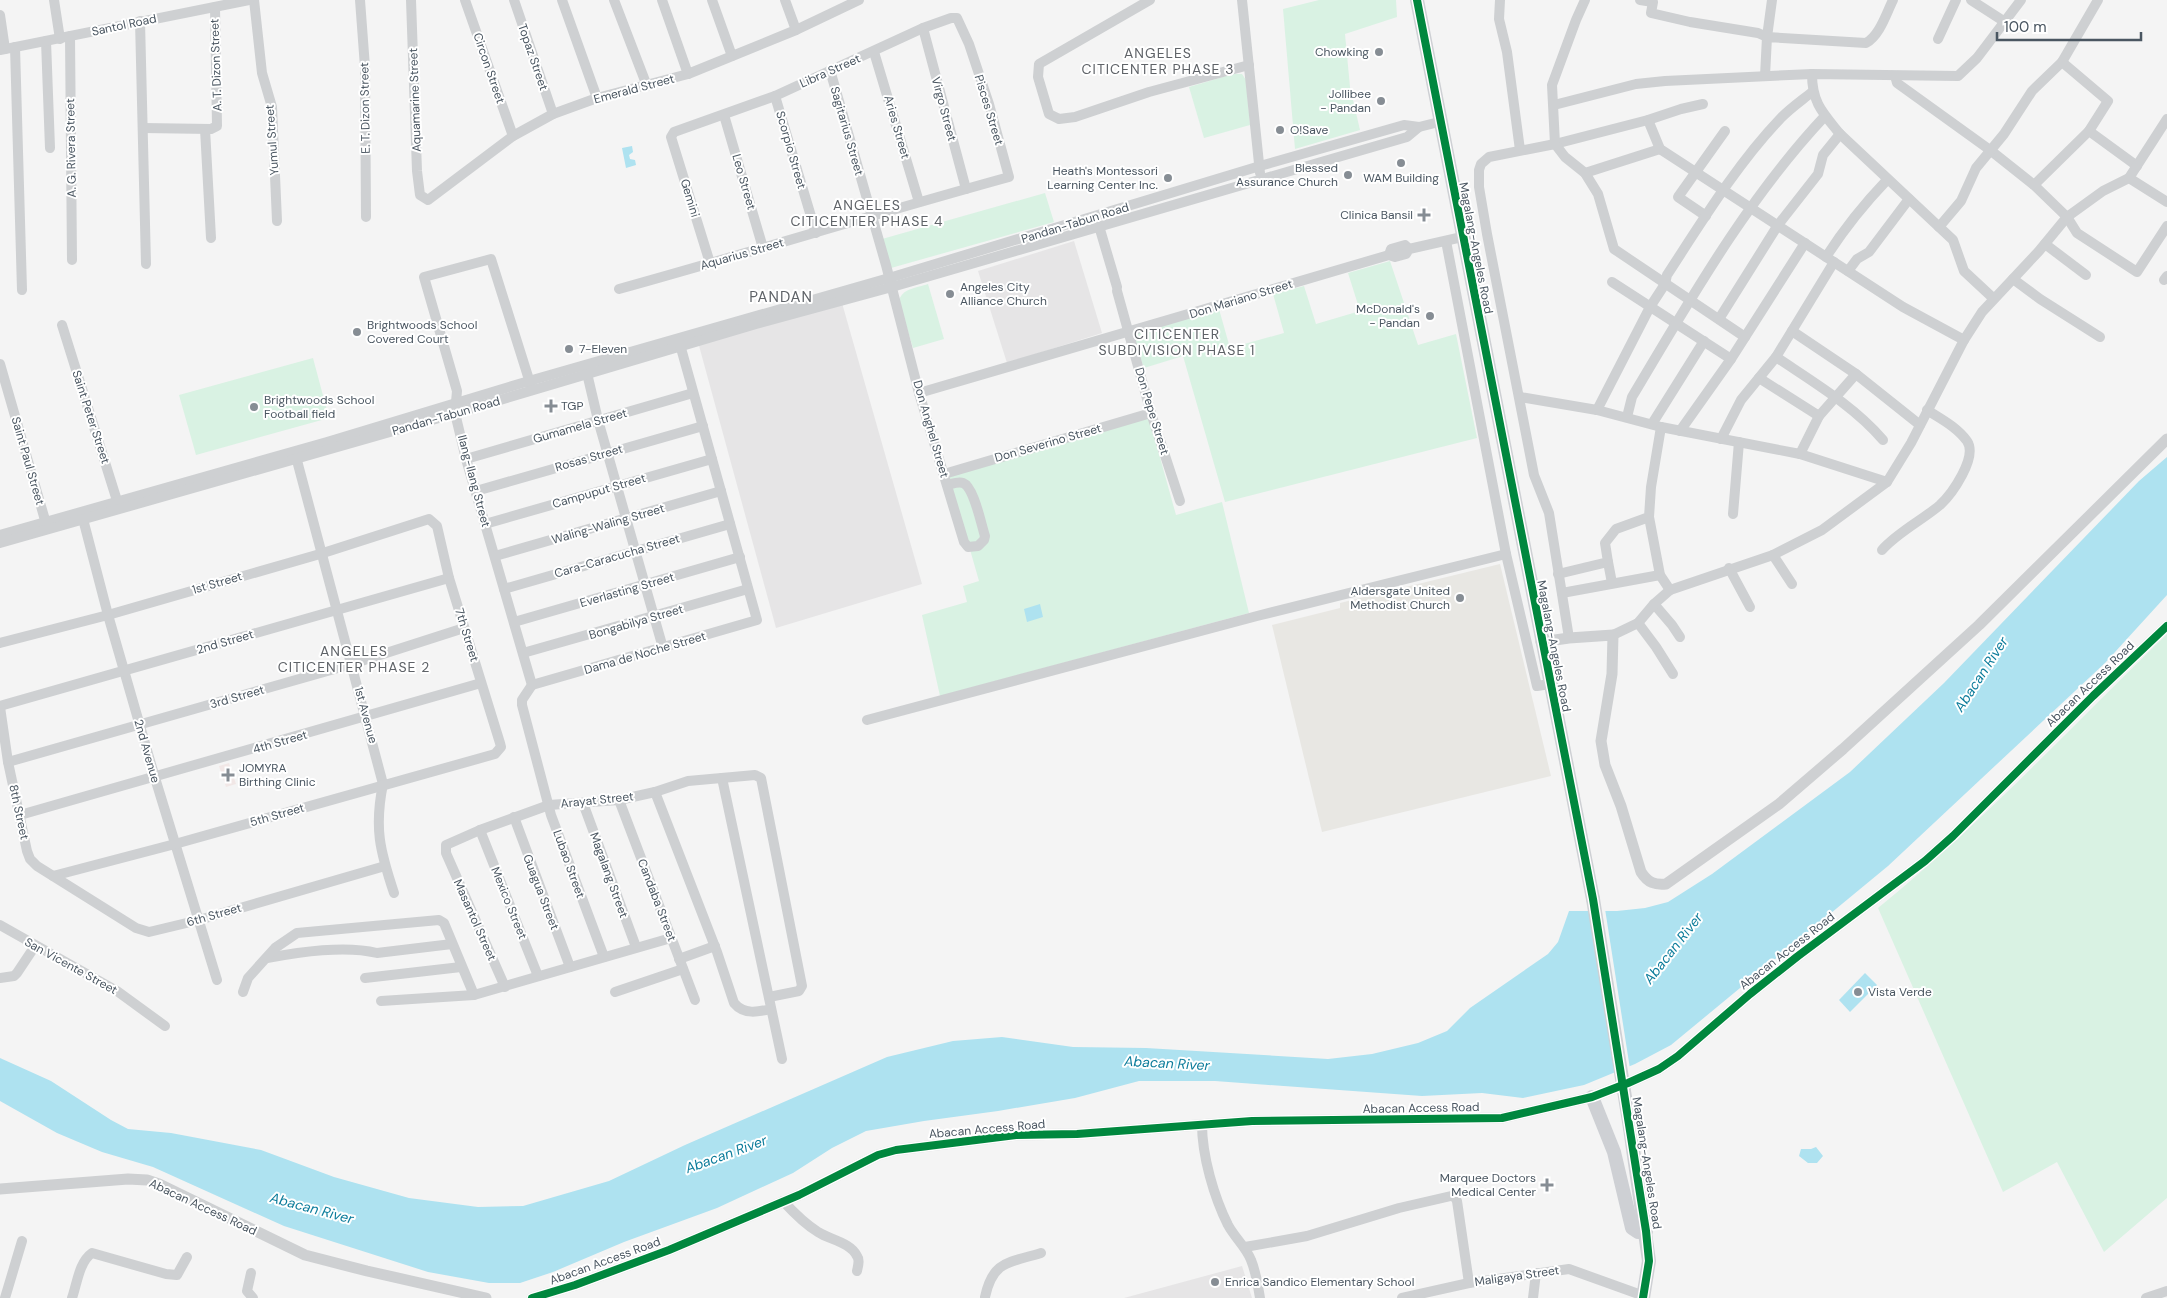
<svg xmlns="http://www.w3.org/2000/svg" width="2167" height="1298" font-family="'DM Sans',sans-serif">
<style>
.commercial{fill:#e8e7e3}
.education{fill:#e6e5e6}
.medical{fill:#f1e7e6}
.green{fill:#d9f2e3}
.water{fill:#aee2f0}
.pier{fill:#f4f4f4}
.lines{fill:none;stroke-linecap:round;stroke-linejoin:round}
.minor{stroke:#ced0d2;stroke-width:10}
.tertiary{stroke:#ced0d2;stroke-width:11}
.secondary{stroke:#ced0d4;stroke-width:14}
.secondary-bridge{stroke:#ced0d4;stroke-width:14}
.cycleway-casing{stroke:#fff;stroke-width:11}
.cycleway{stroke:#00873e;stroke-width:8}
.poi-dot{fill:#868d94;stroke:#fff;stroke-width:2}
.labels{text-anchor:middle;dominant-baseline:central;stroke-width:4;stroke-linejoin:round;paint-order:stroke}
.street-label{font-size:12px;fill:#4a5661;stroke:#fff}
.poi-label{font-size:12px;fill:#4a5661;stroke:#fff;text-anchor:start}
.neighbourhood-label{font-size:14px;letter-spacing:1px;fill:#5f6368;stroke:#fff}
.water-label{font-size:14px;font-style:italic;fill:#0c7c9b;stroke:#fff}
.quarter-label{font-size:15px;letter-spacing:1px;fill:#5f6368;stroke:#fff}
</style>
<rect width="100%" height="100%" fill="#f4f4f4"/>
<polygon class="commercial" points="1500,564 1551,776 1322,832 1272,625 1340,608 1340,603"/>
<g class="education">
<polygon points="1074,241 1102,333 1007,363 978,271"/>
<polygon points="842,303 922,584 776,628 698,342"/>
<polygon points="1242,1266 1252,1298 1124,1298"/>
</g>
<polygon class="medical" points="229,763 236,784 226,787 219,766"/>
<g class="green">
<polygon points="1319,0 1396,0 1397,17 1345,34 1350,87 1360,130 1295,149 1283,9"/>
<polygon points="1233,74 1242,74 1246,80 1250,125 1204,138 1189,87"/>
<polygon points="1045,193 1054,222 891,268 882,239"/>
<polygon points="1390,261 1418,345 1456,334 1477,438 1225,502 1183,356 1144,368 1135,342 1136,333 1219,309 1230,348 1284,333 1273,294 1304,286 1316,324 1360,311 1348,273"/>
<path d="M928 284 944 339 913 348 899 301C902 288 917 288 928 284Z"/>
<polygon points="313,358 329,418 196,455 179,395"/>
<polygon points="1149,418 1176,515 1222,502 1249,613 940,696 922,615 967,602 963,586 979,581 949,476"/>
<path d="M2167 634V1198L2104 1252 2057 1162 2003 1192 1878 908C1981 824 2072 726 2167 634Z"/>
</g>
<g class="water">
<polygon points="632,146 633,152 629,155 630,159 635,160 636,165 626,168 622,148"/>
<polygon points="2167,457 2167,595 2105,663 1888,866 1671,1045 1635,1064 1584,1085 1523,1098 1482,1093 1422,1096 1215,1081 1139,1081 1075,1098 998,1111 924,1121 866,1131 832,1148 793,1173 717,1208 624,1242 553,1272 520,1283 489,1283 428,1272 284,1226 153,1167 102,1152 57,1133 0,1101 0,1058 51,1081 111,1120 128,1129 171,1133 261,1150 334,1177 409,1198 478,1207 523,1206 609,1181 685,1145 887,1057 953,1041 1002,1037 1073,1047 1146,1048 1328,1059 1372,1054 1418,1043 1447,1031 1470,1008 1548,954 1558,942 1569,911 1617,911 1645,908 1668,902 1712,874 1850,772 1944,683 2139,481"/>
<polygon points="1040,604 1043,617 1027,622 1024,609"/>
<polygon points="1865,973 1877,985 1850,1012 1839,1000"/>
<polygon points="1816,1147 1823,1156 1817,1163 1808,1163 1799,1156 1801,1149 1811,1149"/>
</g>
<polygon class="pier" points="1589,909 1605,909 1630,1069 1615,1075"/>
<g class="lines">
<g class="minor">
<polyline points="54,0 60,39"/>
<polyline points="254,0 262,73 272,107 277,221"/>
<polyline points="360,0 365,67 366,217"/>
<polyline points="411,0 417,171 420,195 428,200 513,136 553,114 597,98 688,74 796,30 859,0"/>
<polyline points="465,0 513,136"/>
<polyline points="514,0 553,114"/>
<polyline points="562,0 597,98"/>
<polyline points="614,0 647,86"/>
<polyline points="662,0 688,74"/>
<polyline points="712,0 732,56"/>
<polyline points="785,0 796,30"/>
<polyline points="1150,0 1039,64 1038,77 1049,114 1059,119 1075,117 1149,92 1249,65"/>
<polyline points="1242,0 1260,173"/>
<polyline points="1500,0 1499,19 1507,52 1520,150"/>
<polyline points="1585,0 1576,20 1552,85 1555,144 1648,120 1681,109 1703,104"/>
<polyline points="1640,0 1653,2 1651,13 1690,22 1758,33 1767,37 1772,0"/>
<polyline points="1971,0 2005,22"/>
<polyline points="0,15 5,49"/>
<polyline points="140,21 146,264"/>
<polyline points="923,28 966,189"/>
<polyline points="70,36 72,260"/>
<polyline points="1938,39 1956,0"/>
<polyline points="46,41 50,148"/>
<polyline points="15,47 22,290"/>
<polyline points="0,50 249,0"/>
<polyline points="874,52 919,202"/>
<polyline points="2062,62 2108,101 2089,131"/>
<path d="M830 70 886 265 919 393 964 542 968 547 978 546 984 540 985 536C981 524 974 487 963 483 958 481 952 484 947 485"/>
<path d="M1812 74C1812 103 1823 113 1840 134L1953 240 1964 271 1993 298"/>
<path d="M1765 76 1767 37 1866 43C1880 35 1886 14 1893 0"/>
<polyline points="1895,76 1897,83 1990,150 2034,185 2067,217 2077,233 2137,272 2167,226"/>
<polyline points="775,96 816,233"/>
<polyline points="1554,105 1636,84 1665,81 1812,74 1958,76 1977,58 2021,0"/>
<polyline points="724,115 763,248"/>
<polyline points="1648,120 1660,149 1903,307 1964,340"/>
<polyline points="143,128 211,129 217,126 215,7"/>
<polyline points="205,129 211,238"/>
<polyline points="1585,173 1660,149"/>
<polyline points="2129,178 2167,202"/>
<polyline points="2034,185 2089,131 2137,166"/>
<polyline points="1706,216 1678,197 1725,131"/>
<polyline points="1099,226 1117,287"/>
<polyline points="1939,227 1961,201 1976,168 2004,134 2032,91 2062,62 2098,0"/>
<polyline points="1446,241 1506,554 1537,686 1550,684"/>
<polyline points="2045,244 2086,275"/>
<polyline points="1389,255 1391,249 1405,245 1409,249"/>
<path d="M1826 257C1844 229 1864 204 1887 180"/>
<polyline points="1848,271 1857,259 1869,252 1909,199"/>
<polyline points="2013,279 2040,299 2100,337"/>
<polyline points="2164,280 2167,276"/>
<polyline points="1612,282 1731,359"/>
<path d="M619 289C749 253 878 213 1009 177L989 104 969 44 957 18H951L923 28 775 96 674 132 671 137 710 263"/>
<polyline points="1117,291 1151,413 1180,501"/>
<polyline points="1719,319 1778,225 1818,174 1823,155 1840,134"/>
<polyline points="62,325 119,507"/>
<polyline points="1792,331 1856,374 1920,425"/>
<path d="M1776 357C1813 382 1854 406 1883 440"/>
<polyline points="0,364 47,527"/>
<polyline points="586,369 598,420 663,648"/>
<polyline points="1759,378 1819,416"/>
<polyline points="531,386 491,259 424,277 457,391 455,413 466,459 532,685"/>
<polyline points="919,393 1389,255 1395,257 1406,254 1409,249 1462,237"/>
<polyline points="1520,397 1597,410 1661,427 1800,454 1887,482"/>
<path d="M1597 410 1650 307 1665 284 1667 275C1701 223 1737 164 1780 119 1789 109 1801 101 1812 92"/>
<path d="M1627 417 1632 397C1690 300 1747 199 1825 116"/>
<polyline points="1652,424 1704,341"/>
<polyline points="1680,431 1731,359 1805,243"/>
<polyline points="1721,439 1741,400 1776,357 1834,262"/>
<path d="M295 453 383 784C374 828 380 851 394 893"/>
<polyline points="1800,454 1819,416 1856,374"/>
<polyline points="466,459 693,393"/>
<polyline points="944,474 1151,413"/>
<polyline points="476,491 703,426"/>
<polyline points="1733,514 1739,442"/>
<polyline points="1649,517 1660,575 1670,590"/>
<polyline points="83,519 108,615 155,778 217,980"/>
<polyline points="485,524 712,459"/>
<polyline points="0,535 327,442 529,381 889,278 1260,166 1404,125 1419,127 1439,122"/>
<polyline points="0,543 439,418 756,324 892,287 1407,137 1419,127"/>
<path d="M1882 550C1898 532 1921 521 1940 505 1952 494 1978 457 1967 441 1957 427 1941 419 1927 410"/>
<polyline points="1773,555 1792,584"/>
<polyline points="495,556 721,491"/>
<polyline points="1608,562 1612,583"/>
<polyline points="1729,568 1750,607"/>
<polyline points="1558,574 1608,562 1605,543 1616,529 1649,517 1651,487 1661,427"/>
<polyline points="504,589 730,524"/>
<polyline points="1562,593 1660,575"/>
<polyline points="1654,604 1672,625 1680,637"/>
<polyline points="514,622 740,557"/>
<polyline points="1638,623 1656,647 1673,674"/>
<polyline points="1613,635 1638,623 1654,604 1670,590 1773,555 1822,530 1887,482 1911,443 1964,340 1982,312 2039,251 2067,217 2103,191 2129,178 2167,119"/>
<polyline points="1569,638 1549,513 1534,475 1487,234 1479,187 1479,170 1481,164 1489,157 1555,144 1565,157 1585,173 1598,194 1614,249 1745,337"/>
<polyline points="0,643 108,615 320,554 429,519 437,526 449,578 500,743 501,747 495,754 175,844 53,876"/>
<polyline points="523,653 748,589"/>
<polyline points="532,685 757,620 679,341"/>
<polyline points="532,685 522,700 522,705 551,815 604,957"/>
<polyline points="0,706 449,578"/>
<polyline points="0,707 8,762 27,851 30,859 37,866 136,928 149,932 199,920 385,866"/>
<polyline points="867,720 1257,616 1506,554"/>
<polyline points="8,762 352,664 464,628"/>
<polyline points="722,778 782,1059"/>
<path d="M655 792 717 952 734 1003C744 1015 758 1012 771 1009"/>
<polyline points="619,800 695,1000"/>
<polyline points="583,803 636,947"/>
<polyline points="20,815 481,683"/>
<polyline points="514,817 570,967"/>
<polyline points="480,830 538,976"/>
<polyline points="0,925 117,991 165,1026"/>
<path d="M267 958C300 952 345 945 377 953L452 944"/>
<polyline points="679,959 715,946"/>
<polyline points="0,978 14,976 17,973 35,946"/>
<polyline points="365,978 461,967"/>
<polyline points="505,987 446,853 446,845 480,830 549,805 619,800 655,792 688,781 755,775 761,778 802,986 799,991 769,997"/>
<polyline points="243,992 248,978 275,948 297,933 439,920 444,923 474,995"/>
<polyline points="615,992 683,969"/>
<polyline points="381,1001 474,995 671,938"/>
<path d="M1202 1124C1202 1156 1214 1197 1228 1225 1235 1238 1246 1247 1251 1260 1256 1272 1258 1286 1260 1298"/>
<path d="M783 1201C794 1213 805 1224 818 1232 830 1240 850 1242 857 1256 860 1260 858 1266 857 1271"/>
<polyline points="1245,1247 1307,1236 1399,1208 1451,1196 1454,1196 1457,1201 1469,1283"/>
<polyline points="251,1273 247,1291 253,1298"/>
<path d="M985 1297C993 1260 1009 1263 1041 1253"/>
<polyline points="5,1298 22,1241"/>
<path d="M72 1298C77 1284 79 1262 92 1253L166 1274 177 1275 187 1257"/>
<polyline points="1402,1298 1469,1283 1569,1269 1644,1296"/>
<polyline points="1533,1298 1536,1273"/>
<polyline points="2146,1298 2167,1291"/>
</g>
<g class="tertiary">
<path d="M1541 642 1569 638 1613 635 1612 674 1601 741 1605 765 1621 806 1641 872C1648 883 1655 885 1666 884L1779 804 1843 749 1979 625 2167 439"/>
<polyline points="0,1189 128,1179 147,1180 159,1184 305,1255 367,1271 486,1298"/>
<polyline points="532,1298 575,1285 669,1250 799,1195 878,1155 896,1150 1016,1135 1077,1134 1252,1121 1502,1118 1592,1097 1628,1083 1659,1069 1678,1056 1750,994 1798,956 1925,861 1953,836 2093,696 2167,626"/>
</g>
<g class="secondary">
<polyline points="1417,0 1593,899"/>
<polyline points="1592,1097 1614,1152 1632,1228 1638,1232 1646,1231"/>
<polyline points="1630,1128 1649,1261 1643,1298"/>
</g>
<polyline class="secondary-bridge" points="1593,899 1630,1128"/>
<defs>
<g id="cycleway">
<polyline points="1417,0 1593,899 1646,1231 1649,1261 1643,1298"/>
<polyline points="532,1298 575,1285 669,1250 799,1195 878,1155 896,1150 1016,1135 1077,1134 1252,1121 1502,1118 1592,1097 1628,1083 1659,1069 1678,1056 1750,994 1798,956 1925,861 1953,836 2093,696 2167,626"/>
</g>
</defs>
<use href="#cycleway" class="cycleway-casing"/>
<use href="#cycleway" class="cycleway"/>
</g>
<g class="poi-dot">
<circle cx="1379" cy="52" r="5"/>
<circle cx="1381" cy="101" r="5"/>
<circle cx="1280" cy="130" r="5"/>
<circle cx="1401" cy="163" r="5"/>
<circle cx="1348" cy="175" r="5"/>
<circle cx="1168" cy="178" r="5"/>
<path d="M1421.5 207.5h5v5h5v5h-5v5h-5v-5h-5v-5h5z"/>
<circle cx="950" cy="294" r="5"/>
<circle cx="1430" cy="316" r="5"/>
<circle cx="357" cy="332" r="5"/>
<circle cx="569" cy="349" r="5"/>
<path d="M548.5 398.5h5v5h5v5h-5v5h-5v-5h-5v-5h5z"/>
<circle cx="254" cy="407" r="5"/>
<circle cx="1460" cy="598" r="5"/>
<path d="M225.5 767.5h5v5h5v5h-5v5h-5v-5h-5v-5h5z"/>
<circle cx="1858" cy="992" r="5"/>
<path d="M1544.5 1177.5h5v5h5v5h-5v5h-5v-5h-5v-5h5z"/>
<circle cx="1215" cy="1282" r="5"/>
</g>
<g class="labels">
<g class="street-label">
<text transform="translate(124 25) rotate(-12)">Santol Road</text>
<text transform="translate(533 57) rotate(71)">Topaz Street</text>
<text transform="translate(216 65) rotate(-92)">A. T. Dizon Street</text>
<text transform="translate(489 68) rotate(71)">Circon Street</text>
<text transform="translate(830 71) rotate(-24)">Libra Street</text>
<text transform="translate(634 89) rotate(-15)">Emerald Street</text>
<text transform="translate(415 100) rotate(-92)">Aquamarine Street</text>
<text transform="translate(365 108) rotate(-91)">E. T. Dizon Street</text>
<text transform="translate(944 109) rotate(75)">Virgo Street</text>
<text transform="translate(989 110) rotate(73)">Pisces Street</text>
<text transform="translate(897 127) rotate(74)">Aries Street</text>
<text transform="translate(847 131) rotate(74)">Sagitarius Street</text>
<text transform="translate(272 140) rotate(-94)">Yumul Street</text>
<text transform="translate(71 148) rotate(-91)">A. G. Rivera Street</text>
<text transform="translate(791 150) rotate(74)">Scorpio Street</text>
<text transform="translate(744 182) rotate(74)">Leo Street</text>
<text transform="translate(690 198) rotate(73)">Gemini</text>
<text transform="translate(1075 223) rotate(-17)">Pandan-Tabun Road</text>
<text transform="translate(1476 248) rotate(79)">Magalang-Angeles Road</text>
<text transform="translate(742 254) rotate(-16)">Aquarius Street</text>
<text transform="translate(1241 299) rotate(-17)">Don Mariano Street</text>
<text transform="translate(1152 411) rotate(73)">Don Pepe Street</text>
<text transform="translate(446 416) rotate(-16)">Pandan-Tabun Road</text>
<text transform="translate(91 417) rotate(72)">Saint Peter Street</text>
<text transform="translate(580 426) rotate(-16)">Gumamela Street</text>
<text transform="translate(931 429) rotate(74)">Don Anghel Street</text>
<text transform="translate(1048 443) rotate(-16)">Don Severino Street</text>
<text transform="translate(589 458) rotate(-16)">Rosas Street</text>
<text transform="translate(28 461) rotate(74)">Saint Paul Street</text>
<text transform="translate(474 481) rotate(75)">Ilang-Ilang Street</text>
<text transform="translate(599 491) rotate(-16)">Campuput Street</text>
<text transform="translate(608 524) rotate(-16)">Waling-Waling Street</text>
<text transform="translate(617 556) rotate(-16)">Cara-Caracucha Street</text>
<text transform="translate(217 583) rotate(-16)">1st Street</text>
<text transform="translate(627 590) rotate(-16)">Everlasting Street</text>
<text transform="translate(636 622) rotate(-16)">Bongabilya Street</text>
<text transform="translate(467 635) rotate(73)">7th Street</text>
<text transform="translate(225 642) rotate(-16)">2nd Street</text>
<text transform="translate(1554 646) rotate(79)">Magalang-Angeles Road</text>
<text transform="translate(645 653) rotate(-16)">Dama de Noche Street</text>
<text transform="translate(2090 684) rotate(-44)">Abacan Access Road</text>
<text transform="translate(237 697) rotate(-16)">3rd Street</text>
<text transform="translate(366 715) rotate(75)">1st Avenue</text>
<text transform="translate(280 742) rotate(-16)">4th Street</text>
<text transform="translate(147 751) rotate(74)">2nd Avenue</text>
<text transform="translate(597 800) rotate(-6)">Arayat Street</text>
<text transform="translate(19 812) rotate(78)">8th Street</text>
<text transform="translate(277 815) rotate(-16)">5th Street</text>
<text transform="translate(569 864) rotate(70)">Lubao Street</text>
<text transform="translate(609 875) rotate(70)">Magalang Street</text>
<text transform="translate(541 892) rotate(69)">Guagua Street</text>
<text transform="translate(657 900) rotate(69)">Candaba Street</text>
<text transform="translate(509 903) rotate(68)">Mexico Street</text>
<text transform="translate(214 915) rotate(-16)">6th Street</text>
<text transform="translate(475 920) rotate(66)">Masantol Street</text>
<text transform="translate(1787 951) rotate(-38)">Abacan Access Road</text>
<text transform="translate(71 966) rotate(29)">San Vicente Street</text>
<text transform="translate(1421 1108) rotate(-1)">Abacan Access Road</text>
<text transform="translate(987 1129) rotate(-5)">Abacan Access Road</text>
<text transform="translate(1647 1163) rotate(81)">Magalang-Angeles Road</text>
<text transform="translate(203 1207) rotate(25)">Abacan Access Road</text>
<text transform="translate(605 1261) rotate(-20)">Abacan Access Road</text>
<text transform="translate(1517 1276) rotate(-8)">Maligaya Street</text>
</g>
<g class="poi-label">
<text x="1369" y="52" text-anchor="end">Chowking</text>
<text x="1371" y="94" text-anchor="end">Jollibee<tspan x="1371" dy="14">- Pandan</tspan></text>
<text x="1290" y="130">O!Save</text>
<text x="1338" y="168" text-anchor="end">Blessed<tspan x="1338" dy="14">Assurance Church</tspan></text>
<text x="1158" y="171" text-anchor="end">Heath's Montessori<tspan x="1158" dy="14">Learning Center Inc.</tspan></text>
<text x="1401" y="178" text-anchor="middle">WAM Building</text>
<text x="1413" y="215" text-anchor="end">Clinica Bansil</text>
<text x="960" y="287">Angeles City<tspan x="960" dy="14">Alliance Church</tspan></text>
<text x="1420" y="309" text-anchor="end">McDonald's<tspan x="1420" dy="14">- Pandan</tspan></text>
<text x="367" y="325">Brightwoods School<tspan x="367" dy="14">Covered Court</tspan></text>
<text x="579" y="349">7-Eleven</text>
<text x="264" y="400">Brightwoods School<tspan x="264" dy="14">Football field</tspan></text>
<text x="561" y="406">TGP</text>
<text x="1450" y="591" text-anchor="end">Aldersgate United<tspan x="1450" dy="14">Methodist Church</tspan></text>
<text x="239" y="768">JOMYRA<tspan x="239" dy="14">Birthing Clinic</tspan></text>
<text x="1868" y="992">Vista Verde</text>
<text x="1536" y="1178" text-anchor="end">Marquee Doctors<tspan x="1536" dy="14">Medical Center</tspan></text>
<text x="1225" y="1282">Enrica Sandico Elementary School</text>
</g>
<g class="neighbourhood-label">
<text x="1158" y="53">ANGELES<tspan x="1158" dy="16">CITICENTER PHASE 3</tspan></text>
<text x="867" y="205">ANGELES<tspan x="867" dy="16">CITICENTER PHASE 4</tspan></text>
<text x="1177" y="334">CITICENTER<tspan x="1177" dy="16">SUBDIVISION PHASE 1</tspan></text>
<text x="354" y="651">ANGELES<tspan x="354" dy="16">CITICENTER PHASE 2</tspan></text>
</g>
<g class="water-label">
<text transform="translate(1981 674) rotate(-57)">Abacan River</text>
<text transform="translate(1673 948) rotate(-52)">Abacan River</text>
<text transform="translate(1167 1063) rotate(3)">Abacan River</text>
<text transform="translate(726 1154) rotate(-20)">Abacan River</text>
<text transform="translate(312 1208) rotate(15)">Abacan River</text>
</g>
<g class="quarter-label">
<text x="781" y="297">PANDAN</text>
</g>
</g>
<path d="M1997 32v8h144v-8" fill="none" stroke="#4a5661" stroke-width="2.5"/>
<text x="2004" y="32" font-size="15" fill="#4a5661" stroke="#ffffff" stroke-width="4" paint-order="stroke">100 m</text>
</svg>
